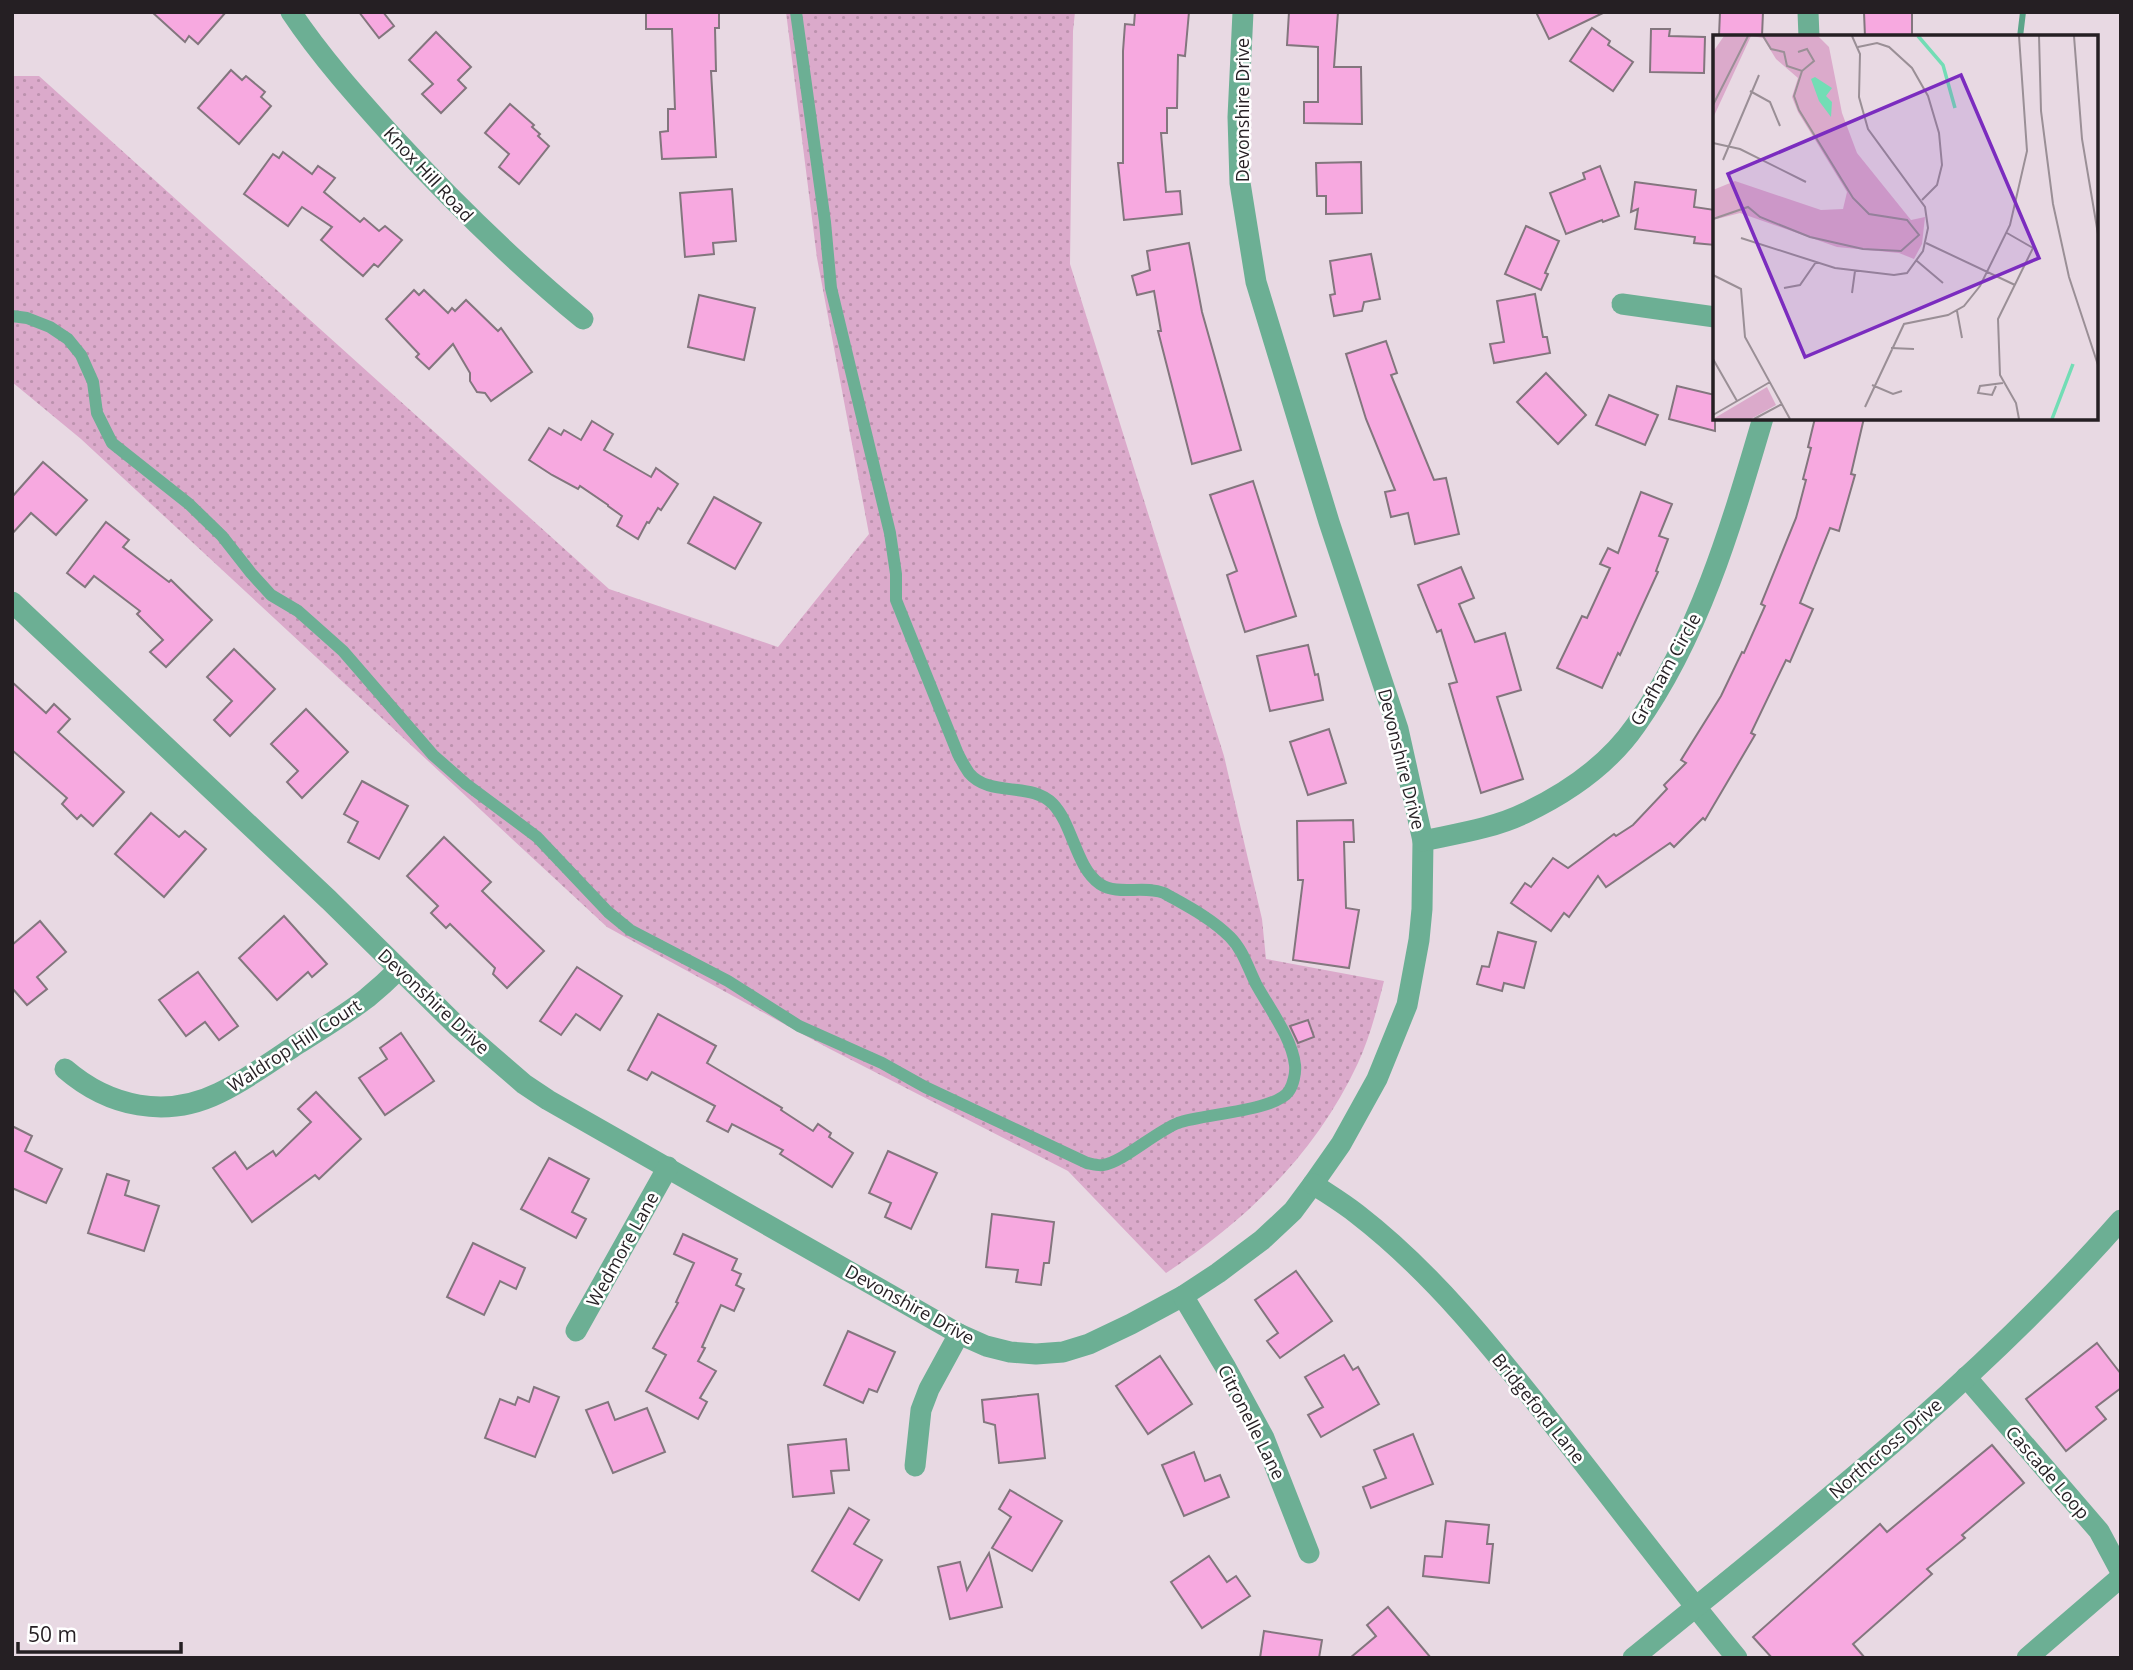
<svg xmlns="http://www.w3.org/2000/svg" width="2133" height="1670" font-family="'Open Sans',sans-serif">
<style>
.grass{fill:url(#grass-dots)}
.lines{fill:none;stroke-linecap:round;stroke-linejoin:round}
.stream{stroke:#5ba489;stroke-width:6}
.building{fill:#f7a9e0;stroke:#83767e;stroke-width:2}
.service{stroke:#6caf94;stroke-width:12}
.minor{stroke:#6caf94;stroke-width:21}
.tertiary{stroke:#6caf94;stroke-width:21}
.labels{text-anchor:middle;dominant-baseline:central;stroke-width:5;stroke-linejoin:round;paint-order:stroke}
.street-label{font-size:18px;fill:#251f23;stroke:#fff}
.inset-river{fill:none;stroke:#72ddb5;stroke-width:3.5}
.inset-road{fill:none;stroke:#9a8f96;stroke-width:2}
.view{fill:#7b2cbf;fill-opacity:0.15;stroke:#7b2cbf;stroke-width:3.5}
.inset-edge{fill:none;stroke:#251f23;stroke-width:3.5}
</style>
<defs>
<pattern id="grass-dots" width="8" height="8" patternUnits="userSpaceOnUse" patternTransform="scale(1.75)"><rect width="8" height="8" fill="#dbaacb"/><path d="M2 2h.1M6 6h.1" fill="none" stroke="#bc92ae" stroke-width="1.8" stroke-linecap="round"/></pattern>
</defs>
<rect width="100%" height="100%" fill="#e8d9e3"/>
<path class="grass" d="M786 12H1075L1073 31 1070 264 1224 756 1262 919 1266 959 1384 981C1377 1009 1370 1037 1358 1063 1317 1152 1247 1220 1166 1273L1068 1171 828 1048 607 927 81 439 12 382V76H39L609 589 778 647 869 534 817 258Z"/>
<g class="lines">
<polyline class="stream" points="2020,37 2023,12"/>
</g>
<g class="building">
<polygon points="152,12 226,12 198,44 189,36 185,42"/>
<polygon points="359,12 383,12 394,26 379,38"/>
<polygon points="646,12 719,12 719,28 715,28 716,71 711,71 716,157 662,159 660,132 668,131 668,109 675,109 672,29 646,29"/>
<polygon points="1135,12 1189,12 1185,56 1178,55 1177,108 1167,108 1167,133 1161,133 1166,192 1180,191 1182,214 1124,220 1118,163 1123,163 1123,51 1125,24 1134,25"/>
<polygon points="1289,12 1338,12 1334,67 1361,67 1362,124 1304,123 1304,102 1318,102 1318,47 1287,45"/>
<polygon points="1536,12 1605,12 1549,39"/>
<polygon points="1720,12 1763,12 1762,36 1719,36"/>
<polygon points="1864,12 1912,12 1912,36 1865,37"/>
<polygon points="1592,28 1610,41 1608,45 1633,62 1613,91 1570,61"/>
<polygon points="1651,29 1670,29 1669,36 1705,37 1704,73 1650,72"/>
<polygon points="436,32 471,67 458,80 466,88 441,113 422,94 433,84 409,60"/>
<polygon points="231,70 242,80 246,76 265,92 261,97 271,106 239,144 198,108"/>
<polygon points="510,104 534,125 532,127 540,134 538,136 549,146 519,184 499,167 509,154 485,133"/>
<polygon points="283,152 312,174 318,166 335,178 324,192 360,222 364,218 379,231 385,226 402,240 378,267 374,264 363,276 321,240 332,227 302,207 288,226 244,194 273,154 279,158"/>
<polygon points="1361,162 1362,213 1326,214 1326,196 1317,196 1316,163"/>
<polygon points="1600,166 1619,216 1603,222 1602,220 1566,234 1550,193 1585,179 1583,173"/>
<polygon points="1635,182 1696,190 1694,207 1715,210 1715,245 1694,243 1695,237 1635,229 1638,209 1631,212"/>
<polygon points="732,189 736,241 713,243 714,254 685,257 680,193"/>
<polygon points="1526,226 1559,241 1545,273 1548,274 1541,290 1505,274"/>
<polygon points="1189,243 1202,312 1241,450 1192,464 1158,331 1161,331 1154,291 1137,295 1132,276 1150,270 1147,251"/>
<polygon points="1371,254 1380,299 1364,302 1362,311 1334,316 1330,295 1335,294 1330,261"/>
<polygon points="414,290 419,295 424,290 448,313 452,308 455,311 466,300 498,331 501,328 532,372 491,401 485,393 477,392 470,381 470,373 453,344 429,369 416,357 419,354 386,319"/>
<polygon points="1535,294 1543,337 1547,337 1550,353 1494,363 1490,344 1504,342 1497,301"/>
<polygon points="699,295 755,308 744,360 688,347"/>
<polygon points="1386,341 1397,373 1391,375 1434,480 1446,478 1459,534 1415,544 1408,513 1391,517 1385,492 1395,490 1366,419 1346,354"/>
<polygon points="1546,373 1586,415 1558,444 1517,402"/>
<polygon points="1677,386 1715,395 1715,431 1669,419"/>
<polygon points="1609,395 1658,415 1645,445 1596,425"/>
<polygon points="1815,418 1864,418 1851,474 1855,475 1839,531 1830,528 1800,603 1813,609 1790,662 1786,660 1751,733 1755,735 1705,820 1703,818 1674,847 1670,843 1606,887 1598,876 1569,917 1564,913 1551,931 1511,903 1525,883 1531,887 1553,858 1568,868 1614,834 1616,836 1633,825 1667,789 1664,785 1686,763 1681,760 1721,696 1742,652 1744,653 1765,606 1761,604 1796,518 1806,480 1803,479 1811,448 1808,447"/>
<polygon points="592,421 613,434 604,450 651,477 656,468 678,484 661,510 658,508 649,523 647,522 638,539 617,526 622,516 608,506 608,505 580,486 578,489 552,475 529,460 549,428 561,435 564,430 581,440"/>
<polygon points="43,462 87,500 56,535 31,513 12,534 12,497"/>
<polygon points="1253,481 1296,616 1245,632 1227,575 1237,571 1210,495"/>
<polygon points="1641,492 1672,504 1659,536 1668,539 1656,571 1658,572 1620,655 1618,653 1602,688 1557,668 1582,616 1587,618 1610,568 1600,564 1608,548 1618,553"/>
<polygon points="714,497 761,523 735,569 688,543"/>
<polygon points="106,522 129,540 123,547 169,582 171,580 212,620 166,667 150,652 163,640 137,614 140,611 94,576 85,587 67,573"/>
<polygon points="1461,567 1474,598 1459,604 1475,642 1505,633 1521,690 1497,697 1523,779 1481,793 1449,684 1457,682 1441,630 1437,632 1418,585"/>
<polygon points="1308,645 1315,675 1318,674 1323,700 1270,711 1257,656"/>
<polygon points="234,649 275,689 230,736 214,720 232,701 207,677"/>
<polygon points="12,682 46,713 54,704 70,719 58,732 124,792 93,826 81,815 77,819 62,804 67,798 12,750"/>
<polygon points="306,709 348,752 302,798 287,782 298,771 271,744"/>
<polygon points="1329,729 1346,783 1308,795 1290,742"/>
<polygon points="362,781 408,806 379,859 348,842 358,822 344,814"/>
<polygon points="151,813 179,837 185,831 206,849 164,897 115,854"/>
<polygon points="1353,820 1354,842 1344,842 1346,908 1359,910 1349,968 1293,960 1303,880 1298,880 1297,821"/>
<polygon points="444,837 491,882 482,891 544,951 507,988 493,974 495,968 450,924 446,928 431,913 438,906 407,876"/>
<polygon points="284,916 327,964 312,977 308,972 277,1000 239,958"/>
<polygon points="40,921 66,952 37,977 47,989 27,1005 12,988 12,945"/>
<polygon points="1498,932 1536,942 1524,988 1504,983 1502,991 1477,984 1482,966 1489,967"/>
<polygon points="577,967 622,996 600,1030 576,1014 561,1035 540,1021"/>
<polygon points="198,972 238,1026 219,1040 205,1022 186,1036 159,1000"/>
<polygon points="658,1014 716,1046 707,1063 782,1108 781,1110 813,1131 818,1124 831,1133 829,1137 853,1153 832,1187 780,1154 783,1150 732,1124 728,1132 707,1121 715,1106 652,1072 647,1080 628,1070"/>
<polygon points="1308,1020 1314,1037 1298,1043 1290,1026"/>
<polygon points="401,1033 434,1081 385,1115 359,1078 387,1059 380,1048"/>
<polygon points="316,1092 361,1139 319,1179 315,1175 252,1222 213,1168 235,1152 247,1169 273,1151 276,1156 311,1122 298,1109"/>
<polygon points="12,1126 32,1136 25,1151 62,1169 46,1203 12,1188"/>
<polygon points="888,1151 937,1173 911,1229 885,1217 891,1203 869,1193"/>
<polygon points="549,1158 589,1179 572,1212 586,1219 576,1238 521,1209"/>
<polygon points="107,1174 129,1181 125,1195 159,1206 144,1251 88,1233"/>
<polygon points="992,1214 1054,1222 1049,1263 1044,1263 1041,1285 1016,1282 1018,1270 986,1267"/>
<polygon points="683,1234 737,1259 732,1270 741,1274 736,1285 744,1289 734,1311 721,1305 702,1347 705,1348 698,1361 716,1371 700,1398 707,1402 698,1419 646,1391 666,1355 653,1348 678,1303 676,1302 694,1263 674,1254"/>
<polygon points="473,1243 525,1268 516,1289 500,1281 484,1315 447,1297"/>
<polygon points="1296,1271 1332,1321 1280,1358 1267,1341 1278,1333 1255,1300"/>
<polygon points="848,1331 895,1352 877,1392 869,1389 863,1403 824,1385"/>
<polygon points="2097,1343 2121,1374 2121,1388 2096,1407 2106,1419 2066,1451 2026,1399"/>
<polygon points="1344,1355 1353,1370 1358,1367 1379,1404 1321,1437 1308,1415 1323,1407 1305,1377"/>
<polygon points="1160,1356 1192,1404 1148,1434 1116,1386"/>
<polygon points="534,1387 559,1397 535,1457 485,1438 500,1399 515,1405 518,1397 529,1402"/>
<polygon points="1038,1394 1045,1458 999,1463 995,1425 984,1422 982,1400"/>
<polygon points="608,1402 615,1420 647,1408 665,1452 613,1473 586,1410"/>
<polygon points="1413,1434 1433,1484 1371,1508 1363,1487 1386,1478 1374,1450"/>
<polygon points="846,1439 849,1470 831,1471 834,1493 793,1497 788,1445"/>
<polygon points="1992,1445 2024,1483 1962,1535 1965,1538 1927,1569 1932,1574 1853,1644 1865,1658 1772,1658 1753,1637 1880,1524 1887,1532"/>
<polygon points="1194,1452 1205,1481 1220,1475 1229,1497 1184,1516 1162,1465"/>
<polygon points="1010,1490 1062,1521 1032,1571 992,1548 1011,1517 999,1509"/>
<polygon points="849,1508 869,1520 854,1544 882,1560 859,1600 812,1571"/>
<polygon points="1446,1521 1489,1525 1487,1544 1493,1544 1489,1583 1423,1576 1425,1556 1442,1557"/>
<polygon points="989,1553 1002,1607 950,1619 938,1567 960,1562 967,1590"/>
<polygon points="1209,1556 1227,1582 1236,1576 1250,1596 1202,1628 1171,1582"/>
<polygon points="1388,1607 1431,1658 1350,1658 1376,1636 1367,1625"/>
<polygon points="1264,1631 1322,1640 1319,1658 1260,1658"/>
</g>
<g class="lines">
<path class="service" d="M12 316 27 318 50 327 68 339 81 355 93 382 97 413 112 443 189 504 222 536 251 573 271 595 298 611 343 651 433 755 466 784 537 837 608 912 630 930 728 981 799 1026 882 1063 925 1087 1087 1163C1092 1164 1099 1166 1103 1165 1123 1162 1155 1132 1178 1123 1203 1114 1276 1111 1289 1091 1293 1085 1296 1073 1295 1065 1292 1038 1269 1008 1256 984 1248 968 1243 950 1230 937 1211 918 1187 906 1164 893 1143 885 1118 896 1100 884 1076 868 1073 825 1053 804 1031 781 990 798 969 773 965 767 961 760 958 754L896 600V574L890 533 831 288 825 222 796 12"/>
<g class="minor">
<path d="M291 12C321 57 357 97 393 137 453 202 515 263 583 319"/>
<polyline points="1808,12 1809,37"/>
<polyline points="1622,304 1715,317"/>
<polyline points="12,602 329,900 457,1026 524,1084 548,1100 959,1334 986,1346 1010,1352 1036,1354 1063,1352 1089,1344 1131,1324 1183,1296 1218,1273 1262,1240 1293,1211 1313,1184 1341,1144 1377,1079 1407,1005 1419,940 1422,909 1423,841 1398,729 1329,522 1256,282 1240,183 1238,117 1243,12"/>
<path d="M1423 841C1455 834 1495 828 1525 813 1567 793 1609 764 1636 725 1700 635 1732 523 1763 418"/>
<path d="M65 1069C109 1107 166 1119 219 1093 246 1080 271 1062 296 1045 320 1030 345 1015 367 998 378 989 389 979 399 969"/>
<path d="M1313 1184C1328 1194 1343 1203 1357 1214 1436 1275 1498 1355 1559 1432 1618 1507 1676 1584 1737 1658"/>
<polyline points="1183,1296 1226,1368 1264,1438 1309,1553"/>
<polyline points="576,1331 668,1167"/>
<polyline points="1966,1377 2099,1531 2121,1572"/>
<polyline points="915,1466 921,1410 929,1389 959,1334"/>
<polyline points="2027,1658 2121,1577"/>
</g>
<path class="tertiary" d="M1633 1658C1802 1520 1977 1384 2121 1220"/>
</g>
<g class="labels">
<g class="street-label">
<text transform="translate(1242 110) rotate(-90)">Devonshire Drive</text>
<text transform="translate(429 174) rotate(47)">Knox Hill Road</text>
<text transform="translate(1665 669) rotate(-61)">Grafham Circle</text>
<text transform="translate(1402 759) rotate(76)">Devonshire Drive</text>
<text transform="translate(434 1001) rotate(43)">Devonshire Drive</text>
<text transform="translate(294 1045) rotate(-33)">Waldrop Hill Court</text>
<text transform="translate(622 1249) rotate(-61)">Wedmore Lane</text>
<text transform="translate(910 1304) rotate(29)">Devonshire Drive</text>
<text transform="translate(1539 1408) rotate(51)">Bridgeford Lane</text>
<text transform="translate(1252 1422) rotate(63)">Citronelle Lane</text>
<text transform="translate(1885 1448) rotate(-41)">Northcross Drive</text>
<text transform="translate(2048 1472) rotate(49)">Cascade Loop</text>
</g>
</g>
<g transform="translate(1713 35)">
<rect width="385" height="385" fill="#e8d9e3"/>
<path d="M11 1H38L0 83V17ZM39 1H105L116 12 129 78 144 118 198 185 212 182 209 209 201 224 186 218 124 212 27 178 0 185V155L22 146 108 175 130 174 134 157 85 77 79 62 85 43 63 24 50 3ZM54 352 63 370 38 384H0Z" fill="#dbaacb"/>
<path d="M102 42 119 53 113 61 119 67 118 82 106 66 98 44Z" fill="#72ddb5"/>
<path class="inset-river" d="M205 1 230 30 242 73M339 384 360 329"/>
<path class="inset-road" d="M50 1 58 14 71 17 74 31 89 36 101 26 94 14 85 17M326 1 328 76 340 169 356 242 385 330M361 1 369 104 385 199M145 12 164 8 176 12 199 33 215 61 226 98 229 130 224 150 209 165M37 56 57 67 67 91M0 70 35 1M0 108 27 114 93 147M10 125 46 40M0 184 35 172 47 182 97 202 150 214 188 216 206 200 194 185 156 179 140 163 86 75 81 61 89 36M294 198 320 213 285 284 287 340 303 368 306 384M28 203 122 233 181 240 194 238 210 216 215 193 212 172 155 94 146 62 147 19 139 1M213 208 302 250M204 226 230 248M0 240 28 254 32 302 77 384M71 253 87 250 103 227M139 258 142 236M244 276 249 303M178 313 201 314M0 324 24 366M159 350 180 359 189 356M283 351 279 360 265 358 267 351 290 348M152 372 191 289 235 280 251 271 267 251 297 190 314 116 306 1M0 380 57 347M41 384 69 369"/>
<path class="view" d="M248 40 326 223 92 322 15 139Z"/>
<rect width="385" height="385" class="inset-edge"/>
</g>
<rect width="2133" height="1670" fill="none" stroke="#251f23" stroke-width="28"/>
<path d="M18 1642v10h163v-10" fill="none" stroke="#251f23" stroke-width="3.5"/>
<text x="28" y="1642" font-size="21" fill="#251f23" stroke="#ffffff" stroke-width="5" paint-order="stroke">50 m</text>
</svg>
